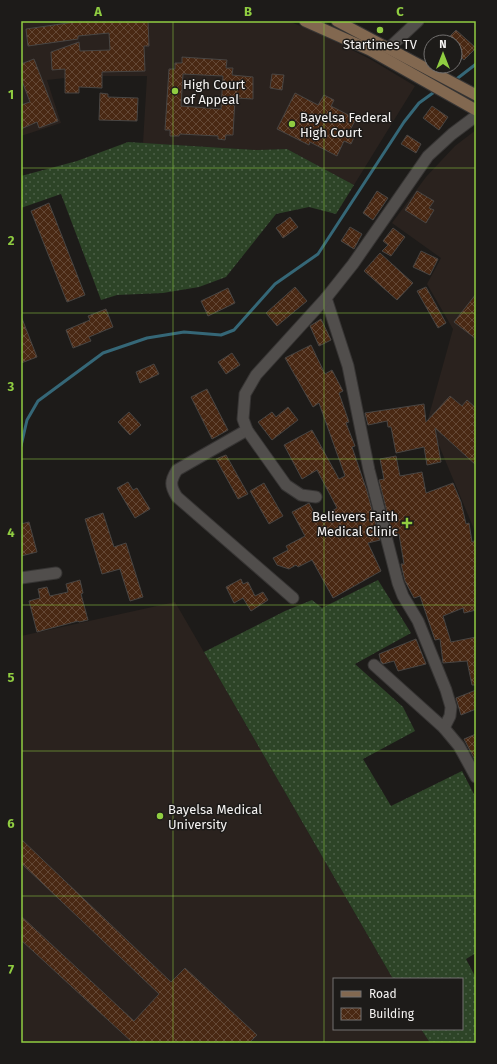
<svg xmlns="http://www.w3.org/2000/svg" width="497" height="1064" font-family="'Fira Sans',sans-serif">
<style>
.built{fill:#2a221e}
.grass{fill:url(#grass-dots)}
.lines{fill:none;stroke-linecap:round;stroke-linejoin:round}
.stream{stroke:#356777;stroke-width:3}
.building{fill:url(#building-cross-hatch);stroke:#484543;fill-rule:evenodd}
.minor-casing{stroke:#373534;stroke-width:13}
.secondary-casing{stroke:#373534;stroke-width:13}
.minor{stroke:#514e4c;stroke-width:11}
.secondary{stroke:#826850;stroke-width:11}
.grid{fill:none;stroke:#90cd41;stroke-width:1;stroke-opacity:0.55}
.poi-dot{fill:#90cd41;stroke:#1d1b19;stroke-width:1.5}
.labels{text-anchor:middle;dominant-baseline:central;stroke-width:3;stroke-linejoin:round;paint-order:stroke}
.poi-label{font-size:13px;fill:#f5f3f2;stroke:#1d1b19;text-anchor:start}
.neatline{fill:none;stroke:#90cd41;stroke-width:1.5}
.grid-label{font-size:13px;text-anchor:middle;font-weight:bold;fill:#90cd41}
</style>
<defs>
<pattern id="grass-dots" width="8" height="8" patternUnits="userSpaceOnUse"><rect width="8" height="8" fill="#2d4427"/><path d="M2 2h.1M6 6h.1" fill="none" stroke="#4c5f47" stroke-width="1.8" stroke-linecap="round"/></pattern>
<pattern id="building-cross-hatch" width="8" height="8" patternUnits="userSpaceOnUse"><rect width="8" height="8" fill="#492813"/><path d="M0 0l8 8M0 8l8-8" fill="none" stroke="#644836"/></pattern>
</defs>
<rect width="100%" height="100%" fill="#1d1b19"/>
<g class="built">
<polygon points="27,21 288,21 316,32 370,59 415,86 354,185 287,149 257,150 143,143 147,76 84,76 47,80 61,123 21,136 21,23"/>
<polygon points="476,130 476,534 428,419 453,329 427,284 441,258 392,223 426,177 455,146"/>
<polygon points="175,602 393,979 334,979 334,1029 421,1029 430,1043 21,1043 21,636"/>
</g>
<g class="grass">
<polygon points="128,142 257,150 287,149 354,185 336,214 309,207 276,214 226,277 199,287 163,293 117,295 101,300 61,194 21,208 21,176 77,161"/>
<polygon points="378,580 411,633 355,664 403,707 415,731 363,759 391,806 462,771 476,798 476,953 466,959 476,978 476,1043 430,1043 421,1029 462,1029 462,979 393,979 204,652 285,611 312,600 322,608"/>
</g>
<g class="lines">
<g class="stream">
<polyline points="454,81 476,64"/>
<polyline points="21,446 27,420 38,401 103,353 147,338 184,332 221,335 234,330 275,284 318,254 404,122 419,103 437,90"/>
</g>
</g>
<g class="building">
<polygon points="82,21 148,21 149,46 144,46 145,71 102,72 102,88 79,87 79,93 65,93 65,69 52,70 51,52 79,42 80,51 110,50 109,33 78,36 78,39 28,46 26,29"/>
<polygon points="456,30 476,48 464,60 455,52 455,42 444,42"/>
<path d="M182 57 227 60 226 68H233L232 75 253 77V99L235 98 233 135H226L225 140 218 139V136L180 134 179 136H170V130H165L169 69H175V63H182ZM183 74 223 76 221 109 181 106Z"/>
<polygon points="34,59 58,121 39,128 37,122 21,129 21,105 30,102 21,78 21,64"/>
<polygon points="272,74 284,75 282,90 270,88"/>
<polygon points="100,93 108,94 108,97 138,98 137,121 99,120"/>
<polygon points="295,93 318,105 324,95 334,100 331,106 356,119 350,130 356,133 351,144 344,141 337,156 310,142 309,145 277,129"/>
<polygon points="432,106 448,117 439,130 423,118"/>
<polygon points="407,135 421,144 416,153 401,144"/>
<polygon points="377,191 388,198 373,220 363,213"/>
<polygon points="417,191 434,201 429,208 434,210 426,223 405,210"/>
<polygon points="49,203 85,295 67,302 31,211"/>
<polygon points="290,217 298,227 283,238 276,228"/>
<polygon points="350,227 362,234 354,249 341,241"/>
<polygon points="393,228 405,237 391,256 382,251 388,245 383,241"/>
<polygon points="421,251 438,259 430,275 413,267"/>
<polygon points="380,253 413,283 397,300 364,271"/>
<polygon points="295,287 307,301 277,326 266,313"/>
<polygon points="426,287 446,323 438,328 417,291"/>
<polygon points="228,288 235,303 208,316 201,301"/>
<polygon points="476,294 476,339 454,322"/>
<polygon points="106,309 113,327 89,337 91,341 73,348 66,330 90,320 88,316"/>
<polygon points="21,316 37,357 21,363"/>
<polygon points="321,319 331,340 319,346 310,326"/>
<polygon points="311,345 325,374 332,370 343,391 339,393 349,422 346,423 355,446 352,447 367,491 380,540 368,543 381,571 333,598 312,560 298,567 296,565 289,569 277,565 273,558 288,550 286,546 305,536 292,512 309,503 318,519 337,508 317,470 302,479 284,445 312,430 339,479 345,476 319,403 313,407 285,358"/>
<polygon points="232,353 240,365 226,374 218,362"/>
<polygon points="154,364 159,374 140,383 136,372"/>
<polygon points="207,389 228,430 212,439 191,397"/>
<polygon points="450,396 462,406 467,400 476,408 476,465 435,428 441,462 427,465 424,447 396,453 391,427 388,427 387,421 368,425 365,413 424,404 426,422"/>
<polygon points="288,407 298,420 272,440 258,422 272,412 276,417"/>
<polygon points="129,412 141,425 130,435 118,422"/>
<polygon points="226,455 248,494 238,499 216,459"/>
<polygon points="396,456 400,476 422,472 426,493 453,483 461,502 466,524 469,523 472,542 476,540 476,610 464,613 463,608 443,616 451,642 476,637 476,685 472,685 467,661 443,663 440,639 435,640 420,596 414,598 405,581 401,564 404,564 399,534 393,536 379,480 384,479 380,459"/>
<polygon points="128,482 133,490 137,488 150,509 135,518 117,488"/>
<polygon points="264,483 283,516 269,524 250,491"/>
<polygon points="103,513 114,547 126,543 143,597 130,601 120,569 102,574 85,519"/>
<polygon points="29,522 37,552 21,556 21,524"/>
<polygon points="241,579 243,584 248,582 255,596 263,592 268,600 251,611 243,598 234,603 226,587"/>
<polygon points="80,580 83,593 81,594 88,620 79,622 78,621 37,632 29,601 40,598 38,589 47,587 50,596 68,592 66,584"/>
<polygon points="416,639 426,664 398,671 394,661 383,664 381,662 379,654"/>
<polygon points="476,690 476,709 461,715 456,698"/>
<polygon points="476,734 476,762 464,739"/>
<polygon points="21,839 171,982 185,968 257,1035 249,1043 133,1043 21,940 21,916 134,1021 159,994 21,863"/>
</g>
<g class="lines">
<defs>
<g id="minor">
<polyline points="389,48 418,21"/>
<polyline points="326,298 348,366 369,470 398,583 403,596 418,621 446,690 451,707 450,716 444,728"/>
<path d="M247 430 177 470C170 481 170 486 177 497L293 598"/>
<polyline points="316,497 301,495 286,485 247,430 243,419 245,394 256,375 326,298 353,264 428,156 452,134 476,116"/>
<polyline points="21,578 56,573"/>
<polyline points="374,665 444,728 459,746 476,777"/>
</g>
<g id="secondary">
<polyline points="305,21 370,50 476,110"/>
<polyline points="337,21 476,95"/>
</g>
</defs>
<use href="#minor" class="minor-casing"/>
<use href="#secondary" class="secondary-casing"/>
<use href="#minor" class="minor"/>
<use href="#secondary" class="secondary"/>
</g>
<path class="grid" d="M173 21V1043M324 21V1043M21 168H476M21 313H476M21 459H476M21 605H476M21 751H476M21 896H476"/>
<g class="poi-dot">
<circle cx="380" cy="30" r="4"/>
<circle cx="175" cy="91" r="4"/>
<circle cx="292" cy="124" r="4"/>
<path d="M405 517h4v4h4v4h-4v4h-4v-4h-4v-4h4z"/>
<circle cx="160" cy="816" r="4"/>
</g>
<g class="labels">
<g class="poi-label">
<text x="380" y="44" text-anchor="middle">Startimes TV</text>
<text x="183" y="84">High Court<tspan x="183" dy="15">of Appeal</tspan></text>
<text x="300" y="117">Bayelsa Federal<tspan x="300" dy="15">High Court</tspan></text>
<text x="398" y="516" text-anchor="end">Believers Faith<tspan x="398" dy="15">Medical Clinic</tspan></text>
<text x="168" y="809">Bayelsa Medical<tspan x="168" dy="15">University</tspan></text>
</g>
</g>
<rect width="497" height="1064" fill="none" stroke="#1d1b19" stroke-width="44"/>
<rect x="333" y="978" width="130" height="52" fill="#1d1b19" stroke="#737170"/>
<rect x="341" y="991" width="20" height="6" fill="#826850" stroke="#737170"/>
<text x="369" y="998" font-size="12" fill="#f5f3f2">Road</text>
<rect x="341" y="1008" width="20" height="12" fill="url(#building-cross-hatch)" stroke="#737170"/>
<text x="369" y="1018" font-size="12" fill="#f5f3f2">Building</text>
<g transform="translate(443 54)"><circle r="19" fill="#1d1b19" stroke="#737170"/>
<path d="M0-3L7 15L0 10L-7 15Z" fill="#90cd41"/>
<text y="-6" font-size="11" font-weight="bold" text-anchor="middle" fill="#f5f3f2">N</text>
</g>
<rect x="22" y="22" width="453" height="1020" class="neatline"/>
<g class="grid-label">
<text x="98" y="16">A</text>
<text x="248" y="16">B</text>
<text x="400" y="16">C</text>
<text x="11" y="99">1</text>
<text x="11" y="245">2</text>
<text x="11" y="391">3</text>
<text x="11" y="537">4</text>
<text x="11" y="682">5</text>
<text x="11" y="828">6</text>
<text x="11" y="974">7</text>
</g>
</svg>
